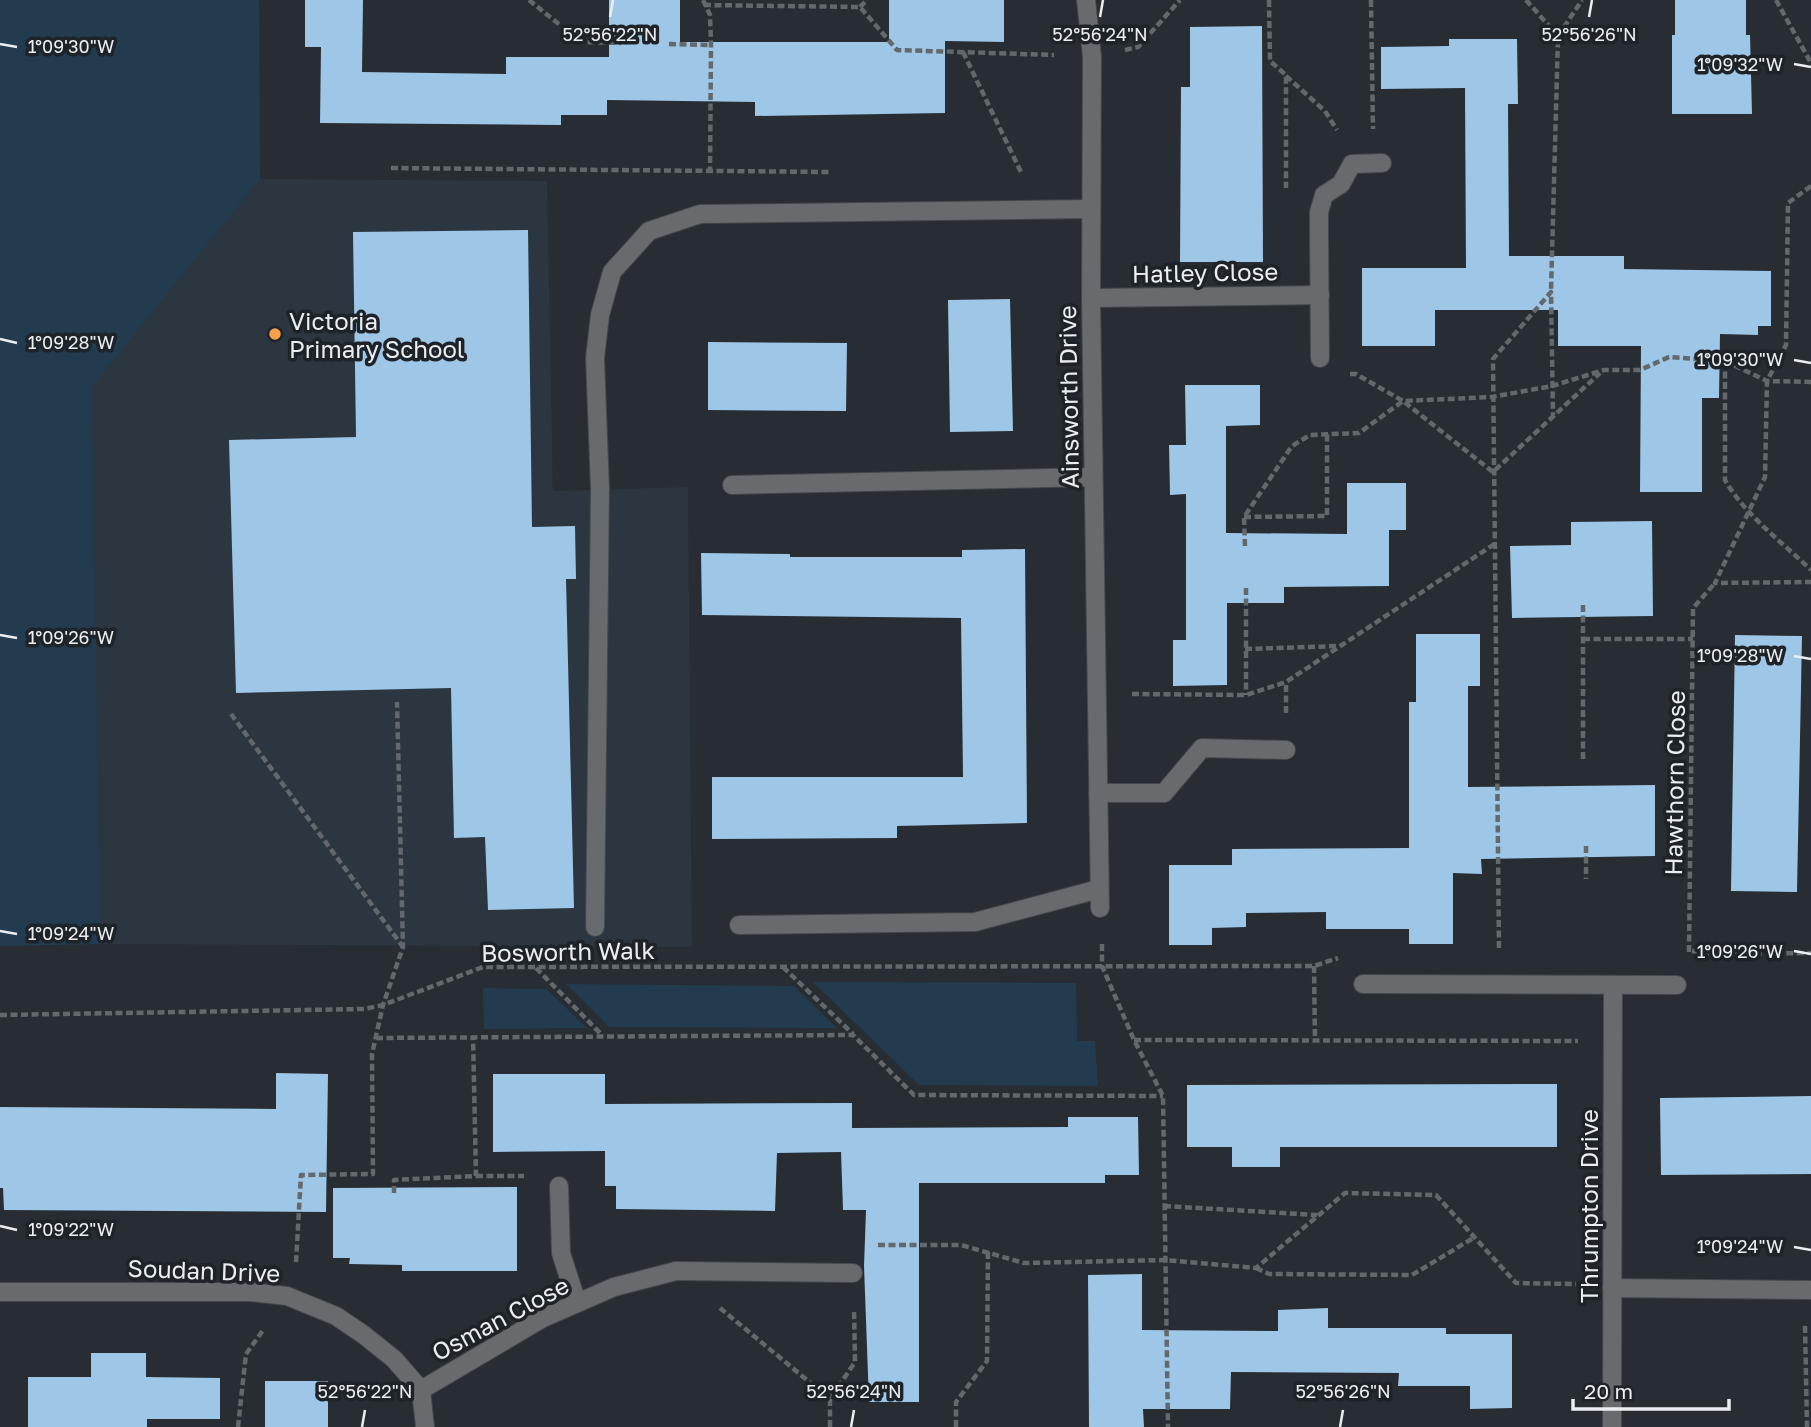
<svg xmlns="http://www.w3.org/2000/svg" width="1811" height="1427" font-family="'Golos Text',sans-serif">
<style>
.built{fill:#2b3640}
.green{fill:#223b4e}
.building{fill:#9ec6e6}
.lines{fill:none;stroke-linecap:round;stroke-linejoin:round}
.service-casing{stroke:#42484d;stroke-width:20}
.minor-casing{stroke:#42484d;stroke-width:20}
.path{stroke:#62686c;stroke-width:4.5;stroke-dasharray:7 3.5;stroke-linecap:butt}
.service{stroke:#686b6e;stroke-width:18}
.minor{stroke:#686b6e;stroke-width:18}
.ticks{fill:none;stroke:#eaeef1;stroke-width:2.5}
.poi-dot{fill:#f7a14a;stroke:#1d2328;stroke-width:2.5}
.labels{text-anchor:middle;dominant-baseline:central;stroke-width:7;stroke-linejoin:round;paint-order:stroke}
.street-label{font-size:24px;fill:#eaeef1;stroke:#1d2328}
.poi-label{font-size:24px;fill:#eaeef1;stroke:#1d2328;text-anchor:start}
.ticks-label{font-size:18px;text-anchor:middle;fill:#eaeef1;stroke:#1d2328;stroke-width:7;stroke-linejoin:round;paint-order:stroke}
</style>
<rect width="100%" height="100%" fill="#272d32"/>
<polygon class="built" points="0,0 259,0 260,179 547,181 553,491 688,487 692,947 100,944 0,946"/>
<g class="green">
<polygon points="0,0 259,0 260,179 92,387 100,944 0,946"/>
<polygon points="813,982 1076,983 1077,1041 1095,1041 1098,1086 919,1085"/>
<polygon points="566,984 794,986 837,1028 609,1027"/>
<polygon points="483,988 547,989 587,1028 484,1029"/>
</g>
<g class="building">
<polygon points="305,0 363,0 362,72 506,74 506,57 609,57 609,0 680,0 680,42 889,42 889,0 1004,0 1004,42 945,41 945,113 755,116 755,102 607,100 607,115 561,115 561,125 320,123 321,47 305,47"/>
<polygon points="1675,0 1746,0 1746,35 1750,35 1752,114 1672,114 1672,35 1675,35"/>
<polygon points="1262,26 1263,262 1180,262 1181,87 1190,87 1190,27"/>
<polygon points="1449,39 1517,39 1518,104 1508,104 1509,256 1624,256 1624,269 1771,271 1771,326 1758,326 1758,335 1720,334 1719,398 1702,398 1702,492 1640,492 1641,346 1558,346 1558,310 1435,310 1435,346 1362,346 1362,268 1466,268 1465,88 1381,89 1381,47 1449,46"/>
<polygon points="528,230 532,527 575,526 576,579 566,579 574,908 488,910 485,837 454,838 451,688 236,693 229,440 356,437 353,232"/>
<polygon points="1010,299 1013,431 950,432 948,300"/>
<polygon points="708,342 847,343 846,411 708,410"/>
<polygon points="1185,385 1260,385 1260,425 1226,426 1226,533 1347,534 1347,483 1406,483 1406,530 1389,530 1389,586 1284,587 1284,603 1227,603 1227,685 1173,686 1173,640 1186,640 1186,494 1170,495 1169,445 1186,445"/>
<polygon points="1652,521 1653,616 1512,618 1510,546 1571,545 1571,522"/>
<polygon points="1025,549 1027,823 897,826 897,838 712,839 712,777 963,777 961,618 702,615 701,553 790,554 790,557 962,557 962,550"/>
<polygon points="1416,634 1480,634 1480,686 1468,686 1468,787 1655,785 1655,856 1481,859 1482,874 1453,873 1453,944 1409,944 1409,929 1326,929 1326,912 1246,913 1246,927 1212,928 1212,945 1169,945 1169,865 1232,865 1232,849 1409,848 1409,702 1416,702"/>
<polygon points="1735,635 1802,636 1797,892 1731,891"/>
<polygon points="276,1073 328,1074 326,1212 4,1210 3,1188 0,1188 0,1107 276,1109"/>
<polygon points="493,1074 605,1074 605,1104 852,1103 852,1128 1068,1127 1068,1117 1138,1117 1139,1175 1105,1175 1105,1183 919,1183 919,1402 869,1402 864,1266 866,1210 843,1210 841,1152 777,1153 775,1211 616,1209 616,1186 605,1186 605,1151 493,1152"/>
<polygon points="1557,1084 1557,1147 1280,1147 1280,1167 1232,1167 1232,1147 1187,1147 1187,1085"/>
<polygon points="1811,1096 1811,1174 1661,1175 1660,1098"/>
<polygon points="517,1187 517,1271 402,1271 402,1265 349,1264 350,1258 333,1258 333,1188"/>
<polygon points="1142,1274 1142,1330 1278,1331 1278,1310 1328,1308 1328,1328 1446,1328 1446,1334 1512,1334 1512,1408 1470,1409 1470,1386 1398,1386 1399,1373 1231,1372 1230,1409 1143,1409 1144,1427 1089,1427 1088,1275"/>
<polygon points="91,1353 146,1353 146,1377 220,1378 220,1419 147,1419 147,1427 28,1427 28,1377 91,1377"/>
<rect x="265" y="1381" width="63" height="46"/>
</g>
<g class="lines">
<defs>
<g id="service">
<polyline points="1319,231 1319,212 1324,195 1341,184 1352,164 1382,163"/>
<polyline points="1164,793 1202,748 1286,750"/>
<polyline points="595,927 600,489 595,358 600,315 612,272 649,231 700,214 1091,209"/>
<polyline points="559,1186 561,1253 577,1303"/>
<polyline points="676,1271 853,1273"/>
</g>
<g id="minor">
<polyline points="1086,0 1092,57 1091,298 1100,908"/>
<polyline points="1319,231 1320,358"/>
<polyline points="1091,298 1320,295"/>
<polyline points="732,485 1093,477"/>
<polyline points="1098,793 1164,793"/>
<polyline points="739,925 975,922 1099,889"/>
<polyline points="1363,984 1677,985"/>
<polyline points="1612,1288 1811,1290"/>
<polyline points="0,1292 250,1292 287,1296 336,1316 364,1335 394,1359 421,1390 425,1427"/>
<polyline points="421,1390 543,1318 614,1287 676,1271"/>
<polyline points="1612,1427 1613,985"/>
</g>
</defs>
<use href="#service" class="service-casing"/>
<use href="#minor" class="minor-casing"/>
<g class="path">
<polyline points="529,0 581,42 621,43"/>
<polyline points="703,0 710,15 711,45 710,172"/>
<polyline points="1269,0 1270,61 1286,75 1286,188"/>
<polyline points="1371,0 1373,129"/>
<polyline points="1526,0 1558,36 1551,292"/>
<polyline points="1776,0 1811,63"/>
<polyline points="704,5 860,7 897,50 1054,55"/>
<polyline points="860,7 867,0"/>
<polyline points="1558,36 1582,0"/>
<polyline points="669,44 711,45"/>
<polyline points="1125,50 1138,47 1180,0"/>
<polyline points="963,52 1021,172"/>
<polyline points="1286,76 1325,111 1337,130"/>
<polyline points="391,168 831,172"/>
<polyline points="1811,186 1788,203 1786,345 1767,381 1765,477 1715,583 1811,582"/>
<path d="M1725 361V480C1745 515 1782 542 1811 570"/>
<polyline points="1350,374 1356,374 1403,401 1492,397 1552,386 1604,370 1640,370 1669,357 1725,361 1767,381 1811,382"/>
<polyline points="1244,517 1327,516 1327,434"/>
<polyline points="1245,546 1244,517 1292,446 1310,435 1359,433 1403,401 1493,472 1600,373"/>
<polyline points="1246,588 1246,695"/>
<polyline points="1583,605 1583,762"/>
<polyline points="1583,639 1693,639"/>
<polyline points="1245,649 1339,646"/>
<polyline points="1132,694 1246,695 1286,682 1496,543"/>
<polyline points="1286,713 1286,682"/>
<polyline points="231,714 403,947"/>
<polyline points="1586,846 1586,879"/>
<polyline points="1102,944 1102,966 1134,1040 1163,1096 1168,1427"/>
<polyline points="1499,948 1493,359 1551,292 1553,415"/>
<polyline points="1692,951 1711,954 1811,953"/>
<polyline points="1689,952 1693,608 1715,583"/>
<polyline points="1314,966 1315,1039"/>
<polyline points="783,967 853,1034"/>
<polyline points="536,968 601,1034"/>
<polyline points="0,1015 364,1009 383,1005 483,967 1314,966 1338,958"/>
<polyline points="376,1038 853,1035 914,1095 1163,1096"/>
<polyline points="1134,1040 1578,1041"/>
<polyline points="476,1176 524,1176"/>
<polyline points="394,1193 394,1180 476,1176 473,1036"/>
<polyline points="1164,1206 1317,1215"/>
<polyline points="878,1245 961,1245 1024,1263 1165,1260 1256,1268 1345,1193 1436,1195 1516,1283 1576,1284"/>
<polyline points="296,1262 301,1175 373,1174 372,1054 383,1005 403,947 397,702"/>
<polyline points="1256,1268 1269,1274 1412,1275 1475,1237"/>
<polyline points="720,1308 830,1399"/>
<polyline points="1805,1326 1807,1427"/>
<polyline points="238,1427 246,1354 264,1329"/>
<polyline points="830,1427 830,1399 855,1362 854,1309"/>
<polyline points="956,1427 956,1402 987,1361 988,1252"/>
</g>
<use href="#service" class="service"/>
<use href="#minor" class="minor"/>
</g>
<path class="ticks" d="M610 17 613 0M1100 17 1103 0M1589 17 1592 0M0 44 17 47M1794 64 1811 67M0 339 17 343M1794 360 1811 363M0 635 17 638M1794 656 1811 659M0 931 17 934M1794 951 1811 954M0 1226 17 1230M1794 1247 1811 1250M362 1427 365 1410M851 1427 854 1410M1340 1427 1343 1410"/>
<circle class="poi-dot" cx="275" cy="334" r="7"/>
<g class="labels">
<g class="street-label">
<text transform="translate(1205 272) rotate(-1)">Hatley Close</text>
<text transform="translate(1068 397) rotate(-91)">Ainsworth Drive</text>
<text transform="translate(1674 783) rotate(-89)">Hawthorn Close</text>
<text transform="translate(568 951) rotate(-1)">Bosworth Walk</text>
<text transform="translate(1588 1206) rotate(-90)">Thrumpton Drive</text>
<text transform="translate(204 1270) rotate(2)">Soudan Drive</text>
<text transform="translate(500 1318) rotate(-28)">Osman Close</text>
</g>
<g class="poi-label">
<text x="289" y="320">Victoria<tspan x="289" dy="28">Primary School</tspan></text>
</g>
</g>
<g class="ticks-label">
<text x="610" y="41">52°56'22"N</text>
<text x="1100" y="41">52°56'24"N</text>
<text x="1589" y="41">52°56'26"N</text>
<text x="71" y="53">1°09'30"W</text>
<text x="1740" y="71">1°09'32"W</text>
<text x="71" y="349">1°09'28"W</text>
<text x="1740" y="366">1°09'30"W</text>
<text x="71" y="644">1°09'26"W</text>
<text x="1740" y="662">1°09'28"W</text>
<text x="71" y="940">1°09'24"W</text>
<text x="1740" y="958">1°09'26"W</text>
<text x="71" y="1236">1°09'22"W</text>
<text x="1740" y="1253">1°09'24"W</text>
<text x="365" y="1398">52°56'22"N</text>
<text x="854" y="1398">52°56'24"N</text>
<text x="1343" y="1398">52°56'26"N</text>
</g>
<path d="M1573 1399v10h156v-10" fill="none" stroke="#eaeef1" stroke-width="3.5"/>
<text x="1584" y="1399" font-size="21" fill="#eaeef1" stroke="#1d2328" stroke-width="5" paint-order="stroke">20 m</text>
</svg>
